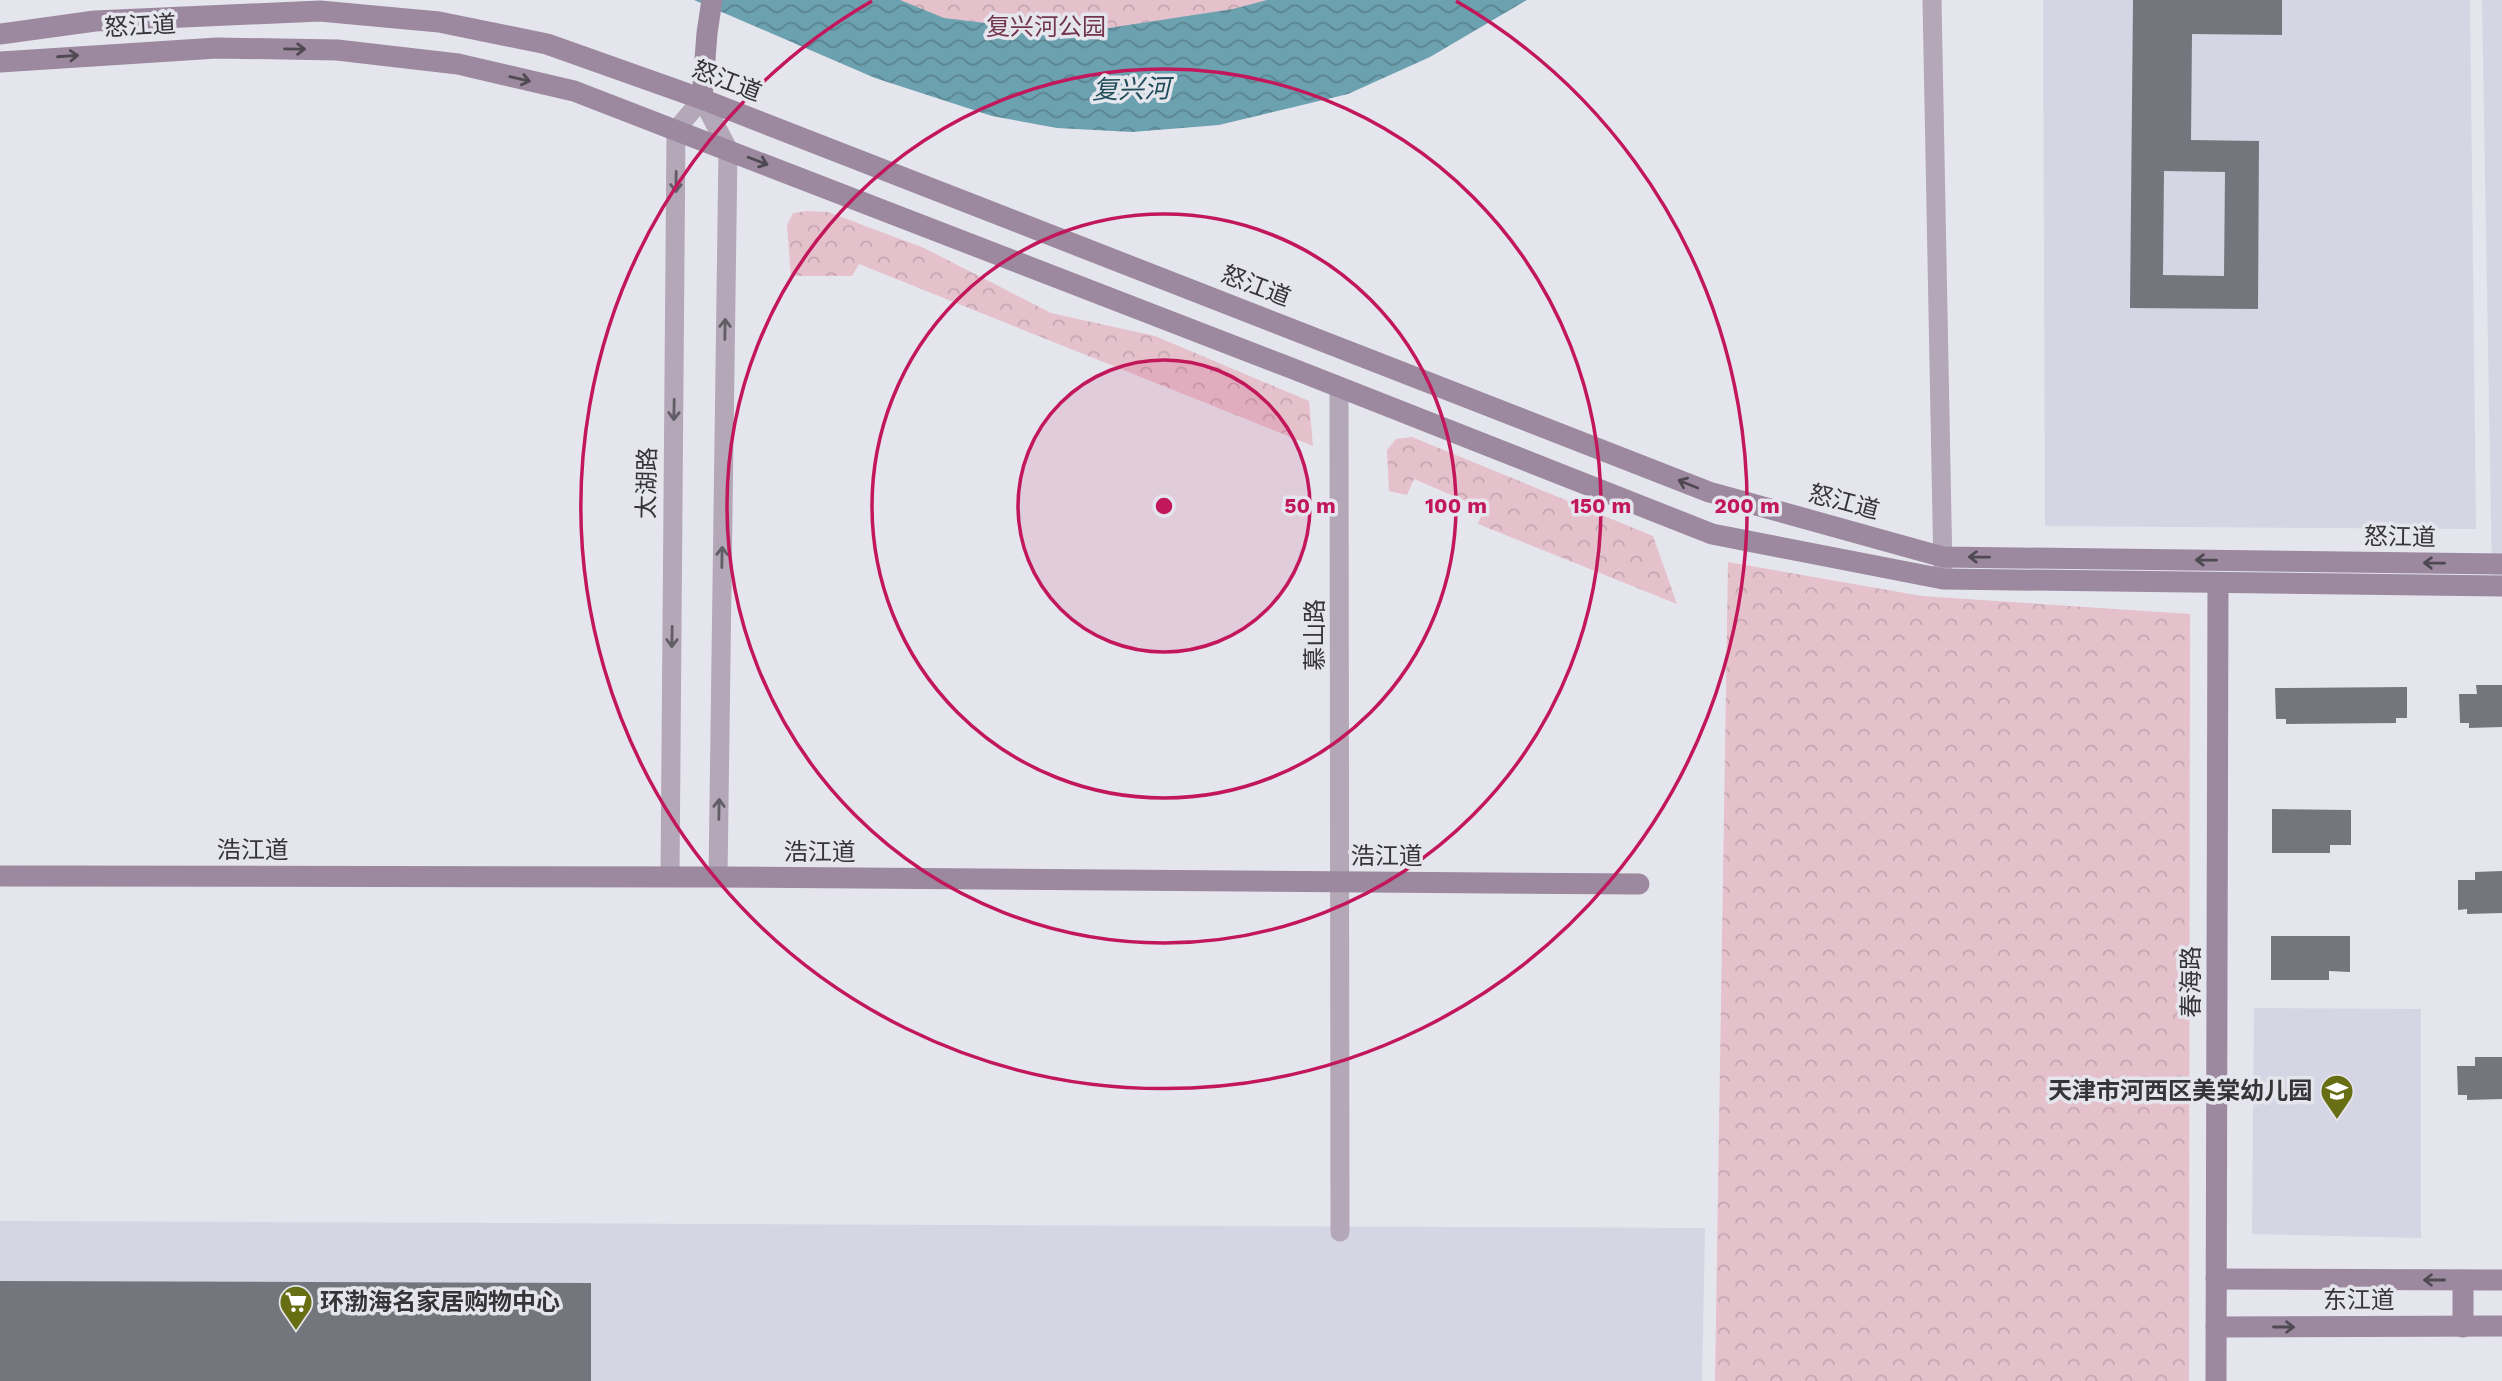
<svg xmlns="http://www.w3.org/2000/svg" width="2502" height="1381" font-family="'Work Sans','Noto Sans SC',sans-serif">
<style>
.built{fill:#d5d5e3}
.park{fill:url(#park-crowns)}
.water{fill:url(#water-waves)}
.building{fill:#73777d;fill-rule:evenodd}
.lines{fill:none;stroke-linecap:round;stroke-linejoin:round}
.street{stroke:#b4a7b7;stroke-width:19}
.secondary{stroke:#9c889f;stroke-width:21}
.oneway{stroke:#4f4a52}
.oneway2{stroke:#615d64}
.ring{fill:none;stroke:#c2185b;stroke-width:3.5}
.labels{text-anchor:middle;dominant-baseline:central;stroke-width:7;stroke-linejoin:round;paint-order:stroke}
.street-label{font-size:24px;fill:#353538;stroke:#e5e5ed}
.park-label{font-size:24px;fill:#72354e;stroke:#e5e5ed}
.poi-label{font-size:24px;font-weight:bold;fill:#353538;stroke:#e5e5ed;text-anchor:end}
.water-label{font-size:26px;font-style:italic;fill:#1f4e5a;stroke:#e5e5ed}
.centre{fill:#c2185b;stroke:#e5e5ed;stroke-width:3.5}
.ring-label{font-size:21px;text-anchor:middle;font-weight:bold;fill:#c2185b;stroke:#e5e5ed;stroke-width:7;stroke-linejoin:round;paint-order:stroke}
</style>
<defs>
<pattern id="park-crowns" width="20" height="18" patternUnits="userSpaceOnUse" patternTransform="scale(1.75)"><rect width="20" height="18" fill="#e5c1cc"/><path d="M2 6a3 3 0 1 1 6 0M12 15a3 3 0 1 1 6 0" fill="none" stroke="#c5a6b0"/></pattern>
<pattern id="water-waves" width="16" height="10" patternUnits="userSpaceOnUse" patternTransform="scale(1.75)"><rect width="16" height="10" fill="#6ca1b0"/><path d="M0 5q4-4 8 0t8 0" fill="none" stroke="#5a8490"/></pattern>
</defs>
<rect width="100%" height="100%" fill="#e5e5ed"/>
<g class="built">
<polygon points="2043,0 2470,0 2476,529 2045,526"/>
<polygon points="2482,0 2502,0 2502,577 2492,577"/>
<polygon points="2254,1008 2421,1009 2421,1238 2252,1234"/>
<polygon points="0,1221 1705,1228 1702,1381 0,1381"/>
</g>
<g class="park">
<polygon points="789,0 1418,0 1019,57"/>
<polygon points="807,211 828,212 924,248 1051,313 1155,336 1309,401 1313,446 859,264 852,276 791,276 787,225 793,213"/>
<polygon points="1412,437 1653,536 1677,604 1478,524 1484,509 1414,479 1407,495 1389,491 1387,450 1396,439"/>
<polygon points="1728,562 1922,596 2190,614 2189,1381 1715,1381"/>
</g>
<polygon class="water" points="694,0 900,0 944,18 1026,28 1102,29 1233,9 1267,0 1527,0 1430,57 1348,94 1219,125 1132,132 1057,128 992,116 875,78"/>
<g class="building">
<path d="M2133 0H2282V35L2192 34 2191 140 2259 141 2258 309 2130 308ZM2164 171 2225 172 2224 276 2163 275Z"/>
<polygon points="2476,685 2502,685 2502,727 2469,728 2469,723 2460,723 2459,694 2477,694"/>
<polygon points="2407,687 2407,718 2396,718 2396,723 2286,724 2286,719 2276,719 2275,688"/>
<polygon points="2272,809 2351,810 2351,845 2330,845 2330,853 2272,853"/>
<polygon points="2502,871 2502,913 2467,914 2467,909 2458,910 2458,880 2475,880 2475,872"/>
<polygon points="2271,936 2350,936 2350,972 2329,971 2329,980 2271,980"/>
<polygon points="2475,1057 2502,1057 2502,1099 2467,1100 2467,1095 2458,1095 2457,1066 2475,1066"/>
<polygon points="0,1281 591,1283 591,1381 0,1381"/>
</g>
<g class="lines">
<g class="street">
<polyline points="1932,0 1943,571"/>
<polyline points="1339,387 1340,1232"/>
<polyline points="670,877 676,130 702,99 728,149 718,877"/>
</g>
<g class="secondary">
<polyline points="0,34 95,21 320,11 439,22 547,44 702,99 1709,492 1943,557 2502,564"/>
<polyline points="0,62 217,48 337,50 458,64 574,91 1291,368 1712,534 1943,579 2502,586"/>
<polyline points="702,99 707,33 712,0"/>
<polyline points="0,876 718,877 1639,884"/>
<polyline points="2216,1279 2502,1280"/>
<polyline points="2463,1280 2463,1327"/>
<polyline points="2216,1327 2502,1326"/>
<polyline points="2216,1381 2218,583"/>
</g>
</g>
<defs><path id="oneway-shaft" d="M-6 0H5M1.5-3L5.5 0L1.5 3" fill="none" stroke-width="1.6" stroke-linecap="round" stroke-linejoin="round" transform="scale(1.75)"/></defs>
<g class="oneway">
<use href="#oneway-shaft" transform="translate(295 49) rotate(1)"/>
<use href="#oneway-shaft" transform="translate(68 56) rotate(-4)"/>
<use href="#oneway-shaft" transform="translate(520 79) rotate(13)"/>
<use href="#oneway-shaft" transform="translate(758 161) rotate(21)"/>
<use href="#oneway-shaft" transform="translate(1688 484) rotate(-158)"/>
<use href="#oneway-shaft" transform="translate(1979 557) rotate(-179)"/>
<use href="#oneway-shaft" transform="translate(2206 560) rotate(-179)"/>
<use href="#oneway-shaft" transform="translate(2434 563) rotate(-179)"/>
<use href="#oneway-shaft" transform="translate(2434 1280) rotate(-180)"/>
<use href="#oneway-shaft" transform="translate(2284 1327)"/>
</g>
<g class="oneway2">
<use href="#oneway-shaft" transform="translate(676 182) rotate(91)"/>
<use href="#oneway-shaft" transform="translate(725 329) rotate(-89)"/>
<use href="#oneway-shaft" transform="translate(674 410) rotate(91)"/>
<use href="#oneway-shaft" transform="translate(722 557) rotate(-89)"/>
<use href="#oneway-shaft" transform="translate(672 637) rotate(91)"/>
<use href="#oneway-shaft" transform="translate(719 809) rotate(-89)"/>
</g>
<circle cx="1164" cy="506" r="146" fill="#c2185b" fill-opacity=".12"/>
<g class="ring">
<circle cx="1164" cy="506" r="146"/>
<circle cx="1164" cy="506" r="292"/>
<circle cx="1164" cy="506" r="437"/>
<path d="M1456 1A583 583 0 1 1 872 1"/>
</g>
<defs>
<symbol id="school-pin" viewBox="-11 -11 22 30"><path d="M0 17L-7.5 6A9.5 9.5 0 1 1 7.5 6Z" fill="#686e14" stroke="#e5e5ed"/><path d="M0-5L7-2L0 1L-7-2ZM-4 1L0 2.5L4 1V4Q0 6-4 4Z" fill="#fff"/></symbol>
<symbol id="supermarket-pin" viewBox="-11 -11 22 30"><path d="M0 17L-7.5 6A9.5 9.5 0 1 1 7.5 6Z" fill="#686e14" stroke="#e5e5ed"/><path d="M-6-5.5h2.5l.6 2H6L4.5 2H-2.5L-4.4-4H-6ZM-1.5 3.2a1.3 1.3 0 1 0 .1 0ZM3 3.2a1.3 1.3 0 1 0 .1 0Z" fill="#fff"/></symbol>
</defs>
<g fill-rule="evenodd">
<use href="#school-pin" x="2318" y="1072" width="38" height="52"/>
<use href="#supermarket-pin" x="277" y="1283" width="38" height="52"/>
</g>
<g class="labels">
<g class="street-label">
<text transform="translate(140 26) rotate(-3)">怒江道</text>
<text transform="translate(727 81) rotate(21)">怒江道</text>
<text transform="translate(1256 286) rotate(21)">怒江道</text>
<text transform="translate(647 483) rotate(-89)">太湖路</text>
<text transform="translate(1844 502) rotate(15)">怒江道</text>
<text transform="translate(2400 537) rotate(1)">怒江道</text>
<text transform="translate(1315 635) rotate(-90)">慕山路</text>
<text x="253" y="850">浩江道</text>
<text x="820" y="852">浩江道</text>
<text x="1387" y="856">浩江道</text>
<text transform="translate(2191 982) rotate(-90)">春海路</text>
<text x="2359" y="1300">东江道</text>
</g>
<g class="park-label">
<text x="1046" y="27">复兴河公园</text>
</g>
<g class="poi-label">
<text x="2312" y="1091">天津市河西区美棠幼儿园</text>
<text x="320" y="1302" text-anchor="start">环渤海名家居购物中心</text>
</g>
<g class="water-label">
<text transform="translate(1131 89) rotate(-1)">复兴河</text>
</g>
</g>
<circle cx="1164" cy="506" r="10" class="centre"/>
<g class="ring-label">
<text x="1310" y="513">50 m</text>
<text x="1456" y="513">100 m</text>
<text x="1601" y="513">150 m</text>
<text x="1747" y="513">200 m</text>
</g>
</svg>
